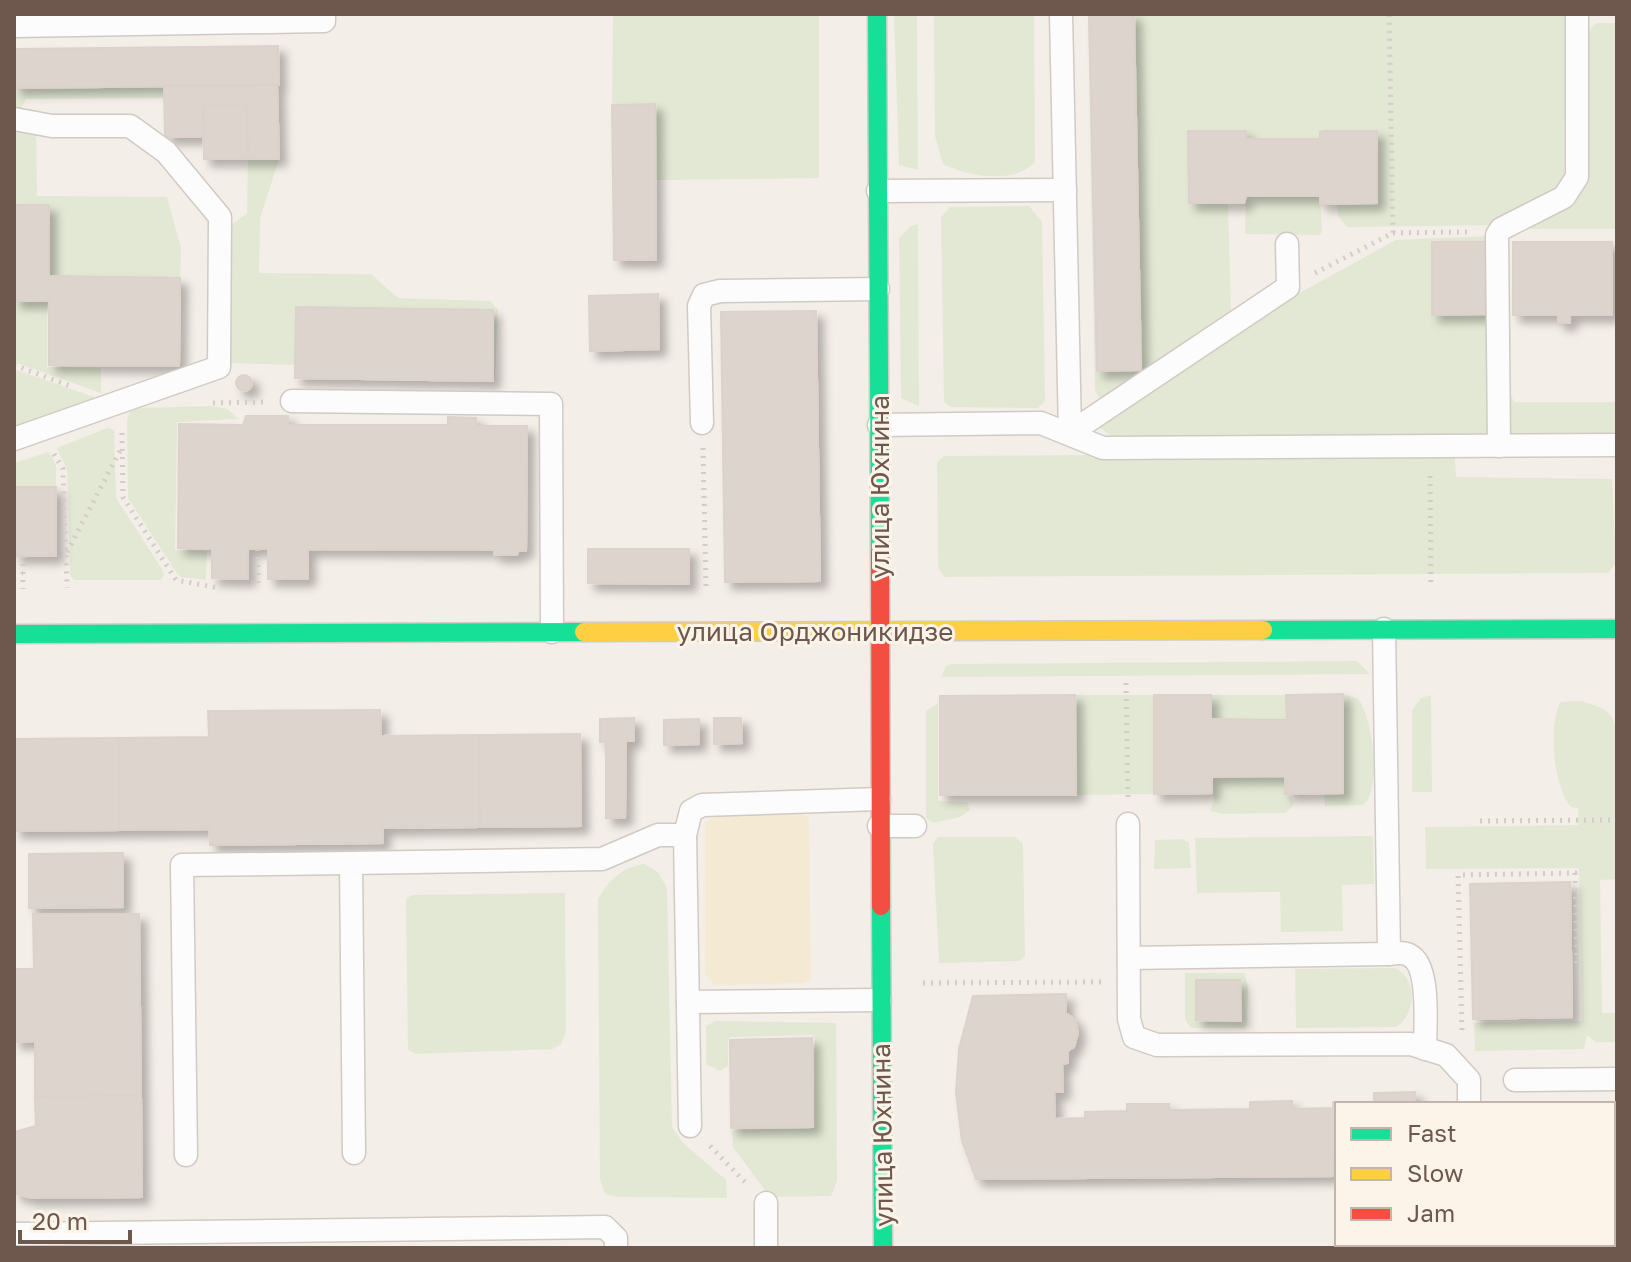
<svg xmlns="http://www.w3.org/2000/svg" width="1631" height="1262" font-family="'Golos Text',sans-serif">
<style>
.green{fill:#e2e8d4}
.sand{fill:#f4ead3}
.building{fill:#ddd4ce;stroke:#dcd2cb;stroke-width:2;filter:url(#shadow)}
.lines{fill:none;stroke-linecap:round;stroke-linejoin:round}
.lane-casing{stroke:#d1cac4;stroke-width:25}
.fast-casing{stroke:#d2cbc5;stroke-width:21}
.slow-casing{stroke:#d2cbc5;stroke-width:21}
.jam-casing{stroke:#d2cbc5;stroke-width:21}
.path{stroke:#d3ccc7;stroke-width:5;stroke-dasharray:2 6;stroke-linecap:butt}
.lane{stroke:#fdfcfc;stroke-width:22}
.fast{stroke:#16e098;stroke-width:18}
.slow{stroke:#ffcf43;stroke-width:18}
.jam{stroke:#f24e42;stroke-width:18}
.labels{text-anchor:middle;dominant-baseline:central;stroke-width:6;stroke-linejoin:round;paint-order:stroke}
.street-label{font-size:26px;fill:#6e574d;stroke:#fcf4e9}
</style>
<defs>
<filter id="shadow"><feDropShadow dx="7" dy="7" stdDeviation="4" flood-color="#0004"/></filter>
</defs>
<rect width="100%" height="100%" fill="#f4eee8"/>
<g class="green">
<polygon points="613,14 819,14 819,178 656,180 655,104 612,105"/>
<polygon points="894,14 917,14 918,170 899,165"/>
<path d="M934 14H1034L1035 162C1015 185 966 176 943 164L935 136Z"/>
<polygon points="1088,14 1566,14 1564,181 1492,225 1347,227 1338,216 1337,204 1377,203 1377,132 1324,131 1320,132 1320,139 1246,139 1189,131 1189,203 1228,203 1231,309 1225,318 1101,400 1095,390"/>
<polygon points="1596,23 1617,23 1617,229 1509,229 1510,393 1514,402 1617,402 1617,430 1609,434 1511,437 1503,430 1508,228 1576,198 1587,183 1586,34"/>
<polygon points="164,86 165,98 26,99 20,111 14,113 14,88"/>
<polygon points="14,126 36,131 37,196 167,197 181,248 180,278 49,276 49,206 14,205"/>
<polygon points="248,159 279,159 260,219 259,273 371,274 398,298 490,301 498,310 495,379 493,381 493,310 296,307 295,365 231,363 228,360 229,227 247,213"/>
<polygon points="1246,196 1320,196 1322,231 1320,235 1245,234"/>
<polygon points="1029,206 1042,222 1045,401 1038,408 950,407 944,402 941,217 950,207"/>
<polygon points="918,224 919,406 901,398 899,238 911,226"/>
<polygon points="1486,236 1491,429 1486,435 1113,437 1099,427 1294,296 1396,240"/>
<polygon points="14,302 47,302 47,367 101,368 101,393 14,362"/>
<polygon points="14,369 94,397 98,401 14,435"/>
<polygon points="210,406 228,409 238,419 177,422 175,550 207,551 206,580 181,577 176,572 128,498 127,419 130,412 139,408"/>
<polygon points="107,428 114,430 116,498 162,569 164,575 161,580 74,580 70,575 67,469 57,448"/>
<polygon points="49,452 56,465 56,487 14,487 14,463"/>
<polygon points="1448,452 1455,458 1456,477 1612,479 1616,563 1608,573 944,577 938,567 937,462 944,456"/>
<polygon points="1357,661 1370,674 941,677 946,666 952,664"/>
<path d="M1343 694 1358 699C1373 716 1382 791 1363 805L1325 806 1324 793H1343Z"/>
<polygon points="1075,695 1154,695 1154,794 1076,795"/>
<polygon points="1211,695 1286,695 1287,720 1211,719"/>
<polygon points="1431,695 1432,792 1412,792 1412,711 1421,698"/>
<path d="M1581 701C1601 706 1613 711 1617 732V879L1600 880 1602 1013H1617V1042H1596L1587 1035 1584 1049 1475 1051 1474 1023 1582 1021 1579 868 1426 869 1425 827 1578 825V808L1571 807C1554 788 1547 724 1561 702Z"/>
<polygon points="938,703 938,801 967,802 970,810 960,817 933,823 926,818 926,711"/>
<polygon points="1285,776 1285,794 1292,797 1294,804 1286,813 1223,814 1210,811 1214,801 1212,777"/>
<polygon points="1373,836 1374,884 1342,885 1343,931 1281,932 1280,892 1197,893 1195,838"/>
<polygon points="938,837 1015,837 1023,844 1025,956 1020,961 939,963 933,844"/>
<polygon points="1182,839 1189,843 1191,868 1154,869 1155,840"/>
<path d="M644 864 658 872 667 888 672 1127 683 1143 726 1180 727 1198 618 1197 605 1194 600 1179 598 899C610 879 621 868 644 864Z"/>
<polygon points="565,893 566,1032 561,1044 553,1049 416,1054 408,1050 406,900 411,895"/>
<path d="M1395 968C1418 979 1416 1014 1396 1027L1296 1028 1295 969Z"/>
<polygon points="1185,973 1244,973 1248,986 1247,1025 1243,1028 1191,1028 1185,1019"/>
<polygon points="715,1021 836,1023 837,1181 831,1196 770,1197 733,1147 732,1130 815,1128 815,1039 812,1035 731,1037 728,1039 728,1066 720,1071 706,1064 706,1026"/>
</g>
<polygon class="sand" points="801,813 809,818 811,979 804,983 715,985 705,974 705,822 719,815"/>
<g class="building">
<polygon points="1089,14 1134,14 1141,370 1097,371"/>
<polygon points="278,46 279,85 14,88 14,49"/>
<polygon points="277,85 279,159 248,159 247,106 203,106 204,137 165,137 164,86"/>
<polygon points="655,104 656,260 614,260 612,105"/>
<polygon points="203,106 247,106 248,159 204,159"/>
<polygon points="1188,131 1246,131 1246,139 1320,139 1320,132 1324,131 1377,131 1377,203 1320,204 1320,196 1246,196 1244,203 1189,203"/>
<polygon points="14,205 49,205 49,276 180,278 179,366 49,365 49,301 14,301"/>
<polygon points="1432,242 1485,242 1486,314 1432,315"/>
<polygon points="1513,242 1612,242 1612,315 1570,315 1570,323 1558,323 1558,315 1513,315"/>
<polygon points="658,294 659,349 590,351 589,296"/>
<polygon points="296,307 493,310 493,381 295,378"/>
<polygon points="816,311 820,581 725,582 721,312"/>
<circle cx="244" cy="383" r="8"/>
<polygon points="246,416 288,416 288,425 448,425 448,417 476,418 477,426 527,426 526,551 518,551 517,555 494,555 494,550 308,549 308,579 268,579 268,549 248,549 248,579 212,578 212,549 178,548 179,424 243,425"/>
<rect x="14" y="487" width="42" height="69"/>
<polygon points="588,549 689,549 689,584 588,583"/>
<polygon points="1343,694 1343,793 1285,794 1285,776 1212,777 1212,793 1154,794 1154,695 1211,695 1211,719 1287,720 1286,695"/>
<polygon points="1075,695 1076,795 940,795 940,696"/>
<polygon points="380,710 381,736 479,735 480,827 383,828 383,843 210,845 209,829 119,830 119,738 209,737 208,711"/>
<polygon points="634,718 634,741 626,741 625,818 606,818 606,741 600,742 600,719"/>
<polygon points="714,718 741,718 742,743 714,744"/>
<polygon points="699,719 699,744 664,745 664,720"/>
<polygon points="580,734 581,826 480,827 479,735"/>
<polygon points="119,738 119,830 14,831 14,739"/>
<polygon points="123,853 123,907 29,908 29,854"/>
<polygon points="1570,882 1572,1017 1473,1019 1470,884"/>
<polygon points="33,914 139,914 141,1095 35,1097 35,1041 14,1042 14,969 34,969"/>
<polygon points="1196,980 1240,980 1241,1021 1196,1020"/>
<polygon points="1066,994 1066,1013 1075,1020 1078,1033 1074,1047 1068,1051 1068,1063 1062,1064 1063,1092 1054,1092 1055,1119 1085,1118 1085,1112 1127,1111 1127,1104 1169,1104 1169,1110 1250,1109 1250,1102 1292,1101 1292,1109 1333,1108 1333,1102 1374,1103 1374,1093 1415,1092 1415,1102 1457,1104 1337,1104 1334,1176 976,1179 962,1141 956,1093 959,1049 973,996"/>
<polygon points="812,1038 813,1127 731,1128 730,1040"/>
<polygon points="141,1095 142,1197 31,1198 14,1193 14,1132 36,1126 35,1097"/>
</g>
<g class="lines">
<defs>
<g id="lane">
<polyline points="1061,14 1070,433"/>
<polyline points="14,26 324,21 324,14"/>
<polyline points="14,119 52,126 130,126 166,152 220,217 219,367 14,439"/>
<polyline points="878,191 1065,190"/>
<polyline points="292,401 551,404 552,632"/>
<polyline points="702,423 699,306 704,295 720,291 878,289"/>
<polyline points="879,425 1041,423 1103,448 1617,445"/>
<polyline points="1070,433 1288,287 1287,244"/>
<polyline points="1499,446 1497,235 1501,229 1564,197 1577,177 1577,14"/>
<path d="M1384 629 1389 954C1395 953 1403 952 1409 955 1431 965 1425 1027 1425 1049"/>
<polyline points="1128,824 1129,1019 1134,1037 1157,1045 1411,1044 1446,1055 1469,1080 1469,1104"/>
<polyline points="879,826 915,826"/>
<polyline points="685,835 690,1126"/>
<polyline points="1129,958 1389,954"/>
<polyline points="688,1002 880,1000"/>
<polyline points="1515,1080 1617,1079"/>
<polyline points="354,1153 351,863 602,859 658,835 685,835 691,811 702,805 879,799"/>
<polyline points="186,1155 182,865 351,863"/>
<polyline points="766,1203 766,1248"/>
<polyline points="14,1234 605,1227 616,1238 616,1248"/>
<polyline points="1471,1244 1471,1248"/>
</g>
<g id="fast">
<polyline points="877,14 880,553"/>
<polyline points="1263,630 1617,629"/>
<polyline points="14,634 584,632"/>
<polyline points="881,906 883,1248"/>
</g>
<polyline id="slow" points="584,632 1263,630"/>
<polyline id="jam" points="880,553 881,906"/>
</defs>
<use href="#lane" class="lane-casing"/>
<use href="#fast" class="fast-casing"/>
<use href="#slow" class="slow-casing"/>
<use href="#jam" class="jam-casing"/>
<g class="path">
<polyline points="1393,233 1468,232"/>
<polyline points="1315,273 1393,233 1389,14"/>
<polyline points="14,365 73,387"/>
<polyline points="213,403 263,402"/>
<polyline points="122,433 123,497 176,580 219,588"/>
<polyline points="703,448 706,589"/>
<polyline points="54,454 63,469 67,588"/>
<polyline points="1430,476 1431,587"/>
<polyline points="258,549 258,589"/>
<polyline points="67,552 122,447"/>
<polyline points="23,556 23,589"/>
<polyline points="14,573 23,573"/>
<polyline points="1126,683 1128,799"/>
<polyline points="1480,821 1617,820"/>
<polyline points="923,983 1101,982"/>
<polyline points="1462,1030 1458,875 1575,873 1577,967"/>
<polyline points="710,1146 745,1182"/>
</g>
<use href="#lane" class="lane"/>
<use href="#fast" class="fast"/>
<use href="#slow" class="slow"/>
<use href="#jam" class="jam"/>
</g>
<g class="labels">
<g class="street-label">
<text transform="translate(879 487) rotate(-90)">улица Юхнина</text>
<text x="815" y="631">улица Орджоникидзе</text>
<text transform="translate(882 1135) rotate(-91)">улица Юхнина</text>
</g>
</g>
<rect width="1631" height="1262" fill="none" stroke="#6e574d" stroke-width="32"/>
<rect x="1335" y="1102" width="280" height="144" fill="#fcf4e9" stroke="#c3b5ab" stroke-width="2"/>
<rect x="1351" y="1128" width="40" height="12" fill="#16e098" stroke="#c3b5ab" stroke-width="2"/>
<text x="1407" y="1142" font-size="24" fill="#6e574d">Fast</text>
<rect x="1351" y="1168" width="40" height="12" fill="#ffcf43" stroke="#c3b5ab" stroke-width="2"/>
<text x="1407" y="1182" font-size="24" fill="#6e574d">Slow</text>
<rect x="1351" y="1208" width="40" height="12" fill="#f24e42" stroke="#c3b5ab" stroke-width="2"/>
<text x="1407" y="1222" font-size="24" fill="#6e574d">Jam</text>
<path d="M20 1230v12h110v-12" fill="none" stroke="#6e574d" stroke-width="4"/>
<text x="32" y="1230" font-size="24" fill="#6e574d" stroke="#fcf4e9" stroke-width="6" paint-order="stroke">20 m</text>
</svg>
